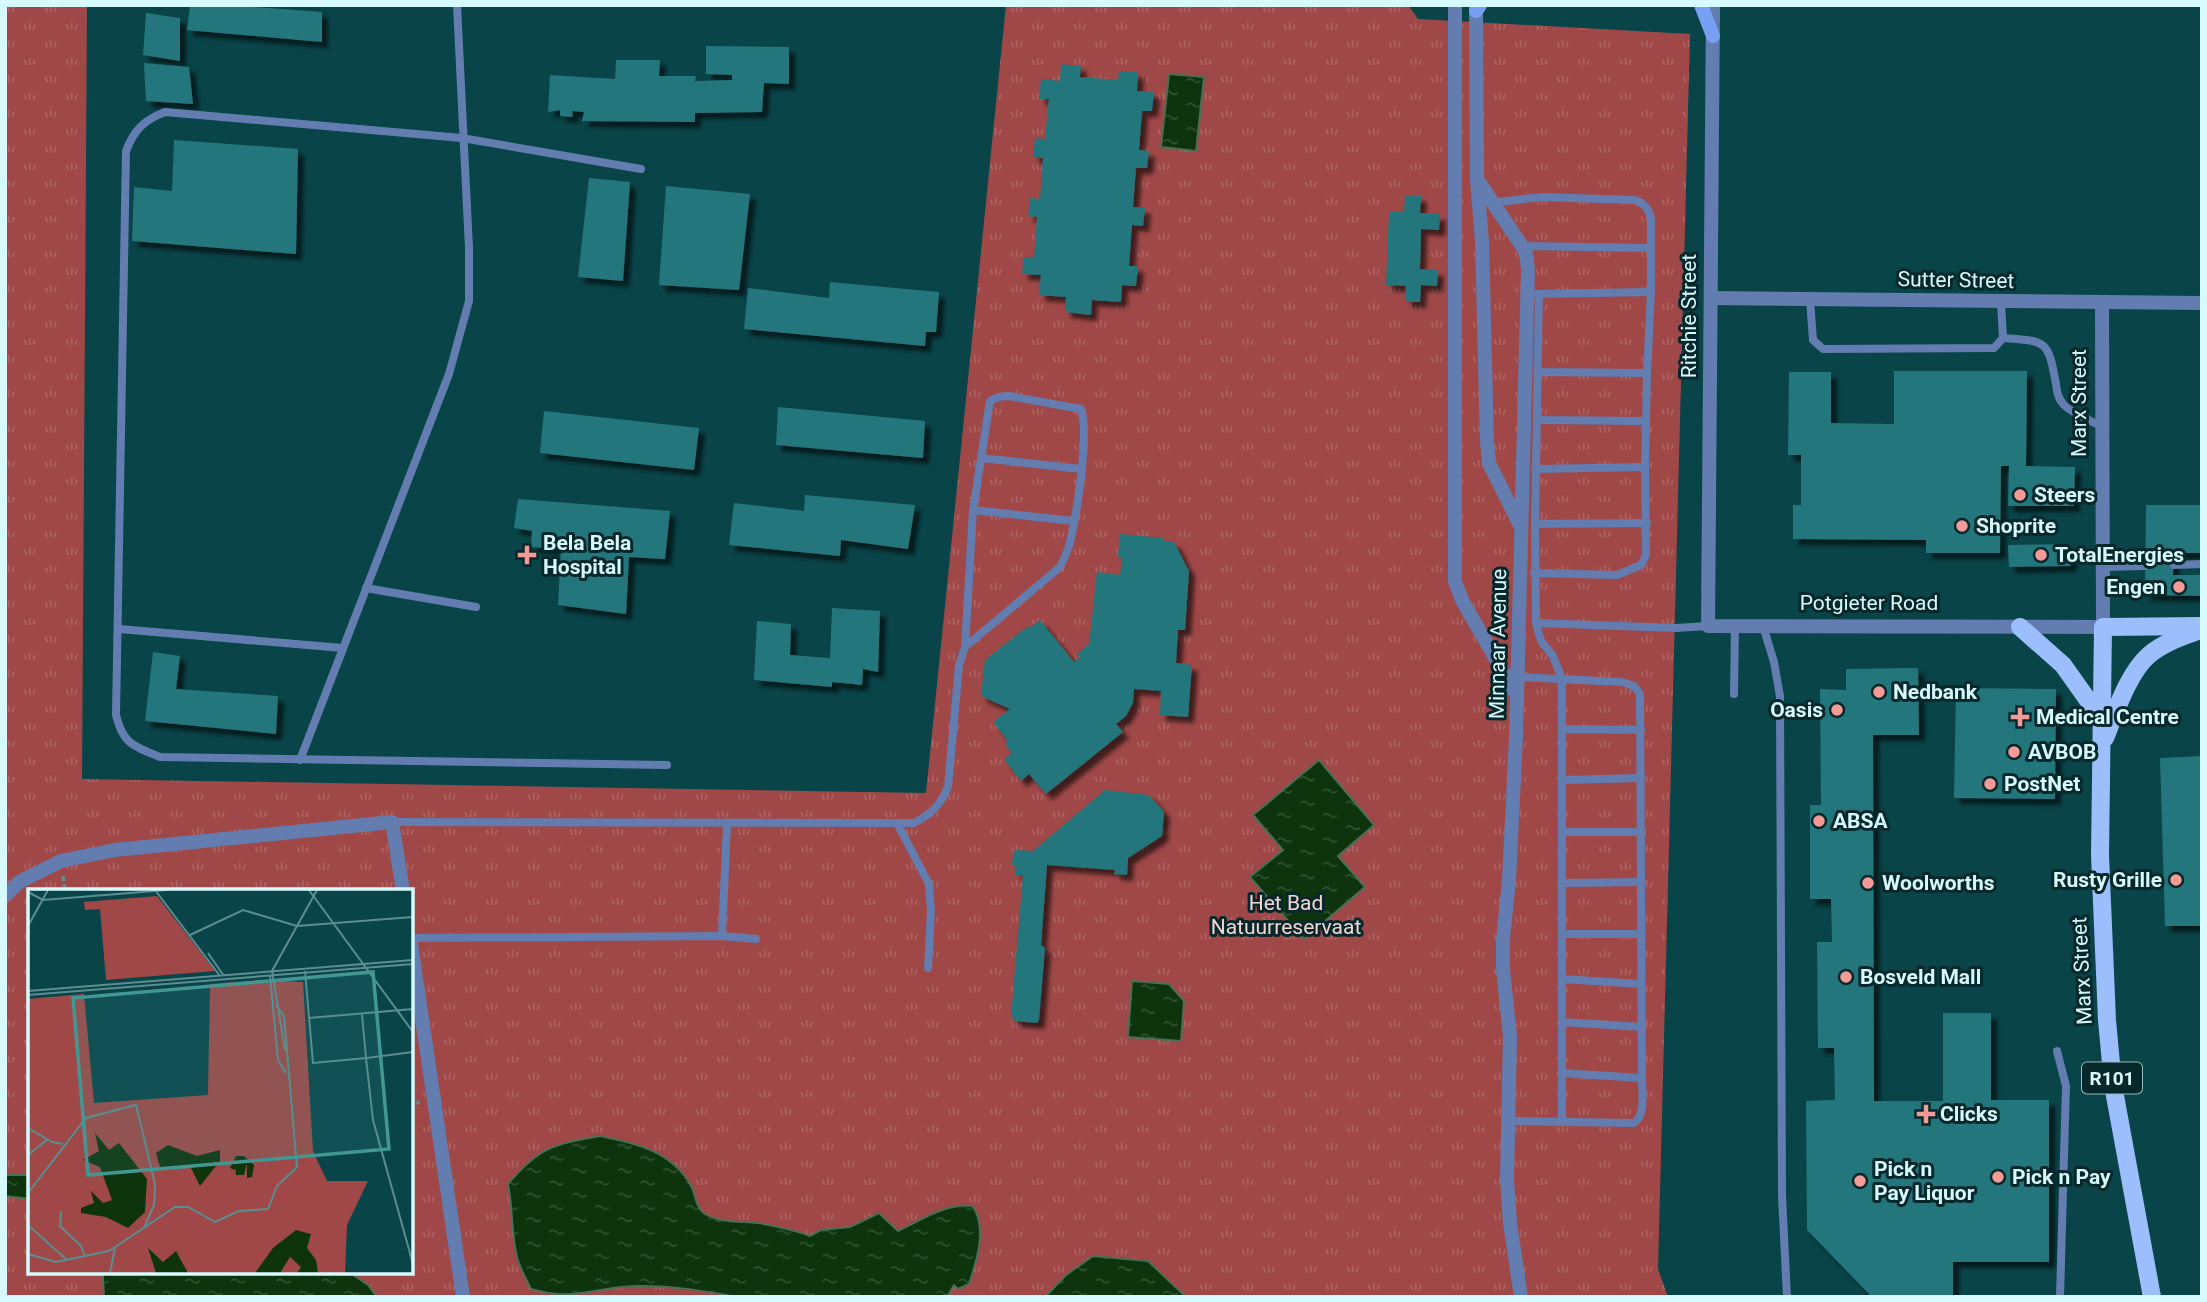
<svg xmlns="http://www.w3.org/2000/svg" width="2207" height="1302" font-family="Roboto,sans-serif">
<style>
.park{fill:url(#park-tufts);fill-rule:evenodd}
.water{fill:url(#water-ripples);stroke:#4a6f56;stroke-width:2}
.building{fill:#22767c;filter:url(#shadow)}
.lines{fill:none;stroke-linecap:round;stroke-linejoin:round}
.path{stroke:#5e8f94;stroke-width:3.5;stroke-dasharray:5 3.5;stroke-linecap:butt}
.service{stroke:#637db0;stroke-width:8}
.minor{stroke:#637db0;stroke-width:14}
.secondary{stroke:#77a0f2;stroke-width:14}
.primary{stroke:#9dbefd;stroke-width:18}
.poi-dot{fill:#f59b97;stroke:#07282b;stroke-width:2.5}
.labels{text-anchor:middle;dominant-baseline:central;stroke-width:6;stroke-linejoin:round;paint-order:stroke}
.shield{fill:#07282b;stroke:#98bbbe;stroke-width:2}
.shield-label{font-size:19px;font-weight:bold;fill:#d6fafd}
.street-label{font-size:21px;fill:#d6fafd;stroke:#07282b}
.poi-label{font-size:21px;font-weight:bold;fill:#d6fafd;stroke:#07282b;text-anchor:start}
.park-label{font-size:21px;fill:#f3d6d4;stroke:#07282b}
.inset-road{fill:none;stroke:#5b8d91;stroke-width:2}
.view{fill:#419792;fill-opacity:0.15;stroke:#419792;stroke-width:3.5}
.inset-edge{fill:none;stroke:#d6fafd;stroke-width:3.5}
</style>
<defs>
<pattern id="park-tufts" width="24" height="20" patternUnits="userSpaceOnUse" patternTransform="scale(1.75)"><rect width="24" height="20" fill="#9f4847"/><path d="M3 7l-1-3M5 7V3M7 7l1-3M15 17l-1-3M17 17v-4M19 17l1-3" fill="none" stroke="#ac6362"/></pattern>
<pattern id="water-ripples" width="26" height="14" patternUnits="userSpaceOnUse" patternTransform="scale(1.75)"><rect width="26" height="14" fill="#0e340e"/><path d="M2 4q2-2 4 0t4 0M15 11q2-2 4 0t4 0" fill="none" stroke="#305232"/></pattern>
<filter id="shadow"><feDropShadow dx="6" dy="6" stdDeviation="2" flood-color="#0009"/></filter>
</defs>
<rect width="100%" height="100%" fill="#094449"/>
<path class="park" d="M5 5H87L82 779 926 793 1006 5H1408L1418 19 1690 34 1658 1269 1668 1297H5ZM30 891H411V1272H30Z"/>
<g class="water">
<polygon points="1169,74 1204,77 1196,151 1161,147"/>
<polygon points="1319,760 1374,825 1338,856 1365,887 1304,939 1250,877 1283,850 1253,815"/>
<polygon points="1132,981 1169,984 1184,1001 1181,1041 1128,1037"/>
<path d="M600 1136C636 1143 673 1152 691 1186 696 1194 695 1208 705 1214 720 1223 741 1221 758 1223 775 1226 793 1229 810 1236L821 1230 850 1227 879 1213 898 1231C921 1220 948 1202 973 1206 987 1229 977 1260 969 1284L958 1289 954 1285 947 1297H738C705 1291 670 1285 636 1286 594 1287 575 1302 531 1289 526 1279 520 1268 517 1257 511 1233 513 1208 508 1184 539 1147 554 1144 600 1136Z"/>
<polygon points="5,1175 30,1175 30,1199 5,1196"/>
<polygon points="1093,1256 1148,1261 1186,1297 1045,1297 1066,1275"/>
<polygon points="100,1272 349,1272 368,1285 377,1297 104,1297 103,1277"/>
</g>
<g class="building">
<polygon points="190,5 229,5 322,12 322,42 187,30"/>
<polygon points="146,13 180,18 180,61 143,55"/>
<polygon points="706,46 789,47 789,84 764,83 762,112 695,113 695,122 582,121 584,112 572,111 573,117 560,116 560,110 548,112 550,75 615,79 616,60 660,60 659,76 696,76 695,81 732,80 732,75 706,74"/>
<polygon points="144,63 189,67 193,104 146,101"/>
<polygon points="1061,64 1081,66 1080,77 1118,80 1119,71 1138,72 1137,91 1154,92 1152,111 1142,111 1139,150 1149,151 1147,168 1136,168 1133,207 1145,208 1143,226 1132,225 1129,266 1138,266 1136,286 1122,285 1121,302 1092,300 1091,315 1065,312 1066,297 1039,295 1041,275 1022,274 1024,257 1034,257 1037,217 1028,216 1030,198 1040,199 1043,158 1033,158 1035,138 1045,139 1049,99 1039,99 1041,79 1060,81"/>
<polygon points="174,140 298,149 296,254 132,241 134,187 172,191"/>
<polygon points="589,178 630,182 623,281 578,277"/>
<polygon points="666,186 750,194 739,290 659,285"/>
<polygon points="1405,195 1421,196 1420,213 1440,214 1439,230 1421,229 1420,269 1438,270 1437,286 1421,285 1420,302 1405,302 1406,286 1386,285 1389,212 1404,212"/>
<polygon points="830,282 939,292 936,332 926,332 925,346 744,329 748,288 829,298"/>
<polygon points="1894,371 2027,371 2026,466 2075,467 2074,506 2008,506 2009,466 2001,466 2000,553 1926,553 1926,540 1793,539 1793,505 1801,505 1801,455 1788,455 1789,372 1831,372 1831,423 1894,424"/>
<polygon points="778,407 925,421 923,458 776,445"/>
<polygon points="544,411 699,428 694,470 540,453"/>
<polygon points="805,495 915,505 908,549 841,540 840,556 729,545 734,503 804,511"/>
<polygon points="518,499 670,511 665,559 629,557 626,614 558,605 561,549 531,547 532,531 514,528"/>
<polygon points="2146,505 2202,505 2202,553 2174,553 2173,575 2202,575 2202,596 2145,595"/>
<polygon points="1120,534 1164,538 1164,541 1174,542 1189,571 1185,630 1178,630 1176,663 1192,665 1188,717 1160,715 1161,691 1134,689 1133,703 1126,716 1116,724 1123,732 1046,794 1029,774 1021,781 1004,759 1012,753 1005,744 1008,741 993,722 1010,709 981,696 985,660 1028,626 1030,628 1040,620 1074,662 1080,657 1077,654 1089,644 1097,572 1120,575 1122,558 1118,557"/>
<polygon points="2070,544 2071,566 2009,567 2008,545"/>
<polygon points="832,608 880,611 878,672 863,669 862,685 832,682 832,687 754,680 757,621 791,624 790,655 830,658"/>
<polygon points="153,652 180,656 176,689 278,696 276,734 145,721"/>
<polygon points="1918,668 1919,735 1873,735 1874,1101 1943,1101 1943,1013 1991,1013 1991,1100 2049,1100 2049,1262 1953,1262 1953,1297 1872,1297 1807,1230 1806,1101 1835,1100 1834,1048 1818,1048 1817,942 1832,942 1831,899 1810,899 1810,805 1821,805 1820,689 1846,690 1846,669"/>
<polygon points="1956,688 2056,689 2055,799 1954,798"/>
<polygon points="2202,756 2202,926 2165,926 2160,758"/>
<polygon points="1105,790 1149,795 1164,812 1162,836 1128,858 1127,875 1114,874 1115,870 1047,865 1041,945 1045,948 1039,1020 1037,1023 1015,1021 1011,1016 1023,875 1016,875 1016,865 1012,865 1013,854 1016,850 1033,851"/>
</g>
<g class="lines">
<g class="path">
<polyline points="63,876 65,891"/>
<polyline points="411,1095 419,1104"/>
</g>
<g class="service">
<path d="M641 169 462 138 165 112C144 120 134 130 126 151L116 715C123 744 133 746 160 757L667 765"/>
<path d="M1491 203 1541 197 1635 200C1645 204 1648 208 1651 218V292L1647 373 1645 467 1646 555 1641 565 1617 575 1534 573"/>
<polyline points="1522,246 1650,248"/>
<polyline points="1534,294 1651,292"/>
<polyline points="1539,294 1535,524 1536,623 1541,641 1553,656 1562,679 1562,1122"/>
<polyline points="1810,300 1813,340 1823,349 1994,348 2003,338 2001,302"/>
<path d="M2003 338C2047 341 2048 340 2056 384 2057 392 2058 399 2064 405 2073 414 2090 420 2102 427"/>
<polyline points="1537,372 1647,373"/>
<polyline points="1537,420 1646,421"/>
<polyline points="981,458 1081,469"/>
<polyline points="1535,469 1645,467"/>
<polyline points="973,510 1073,521"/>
<polyline points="1535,524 1647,523"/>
<polyline points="2174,565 2202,564"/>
<polyline points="2102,567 2145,566"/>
<polyline points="366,588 476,607"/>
<polyline points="1536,623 1676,628 1708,626"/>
<polyline points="1763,626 1774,662 1780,696 1782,1196 1787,1297"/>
<polyline points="119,629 343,648"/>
<polyline points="1734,694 1735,626"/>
<polyline points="1562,729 1641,730"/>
<polyline points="300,760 449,374 469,301 469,248 457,5"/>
<polyline points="1562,780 1641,778"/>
<path d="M392 822 914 823C931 814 940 806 948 787L959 665 965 647 1060 567C1063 560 1067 553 1069 546 1076 518 1090 435 1081 409L1009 396 998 397 990 401 973 510 965 647"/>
<polyline points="897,823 929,884 931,910 928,968"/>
<polyline points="1562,832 1642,832"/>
<polyline points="1562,883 1642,882"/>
<polyline points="1562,934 1642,934"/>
<polyline points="722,936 727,823"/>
<polyline points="411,938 722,936 756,939"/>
<polyline points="1562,979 1641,984"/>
<polyline points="1562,1022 1642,1027"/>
<polyline points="2057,1051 2066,1086 2060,1297"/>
<polyline points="1561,1073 1642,1078"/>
<path d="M1509 1121 1634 1123C1646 1115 1642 1092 1642 1078L1640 694 1634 686 1622 682 1517 677"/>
</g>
<g class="minor">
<polyline points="1455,5 1455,582 1463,602 1516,694"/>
<polyline points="1476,5 1477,179 1482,242 1487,441 1489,463 1520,525"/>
<polyline points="1713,5 1708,626 2103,627 2102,303"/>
<polyline points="1477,179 1522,246 1526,253 1528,269 1516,737 1509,880 1503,939 1503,969 1510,1037 1507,1179 1510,1223 1521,1297"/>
<polyline points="1711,298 2202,303"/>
<polyline points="5,896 19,882 61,861 115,850 392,822 403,891"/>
<polyline points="411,944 463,1297"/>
</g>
<g class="secondary">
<polyline points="1701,5 1713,36"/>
<polyline points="1476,11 1480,5"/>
</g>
<g class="primary">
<polyline points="2020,627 2063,665 2102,720"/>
<path d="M2105 738C2115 714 2128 673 2149 655 2163 643 2181 637 2198 631"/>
<polyline points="2152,1297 2113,1085 2107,1020 2100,855 2103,627 2202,626"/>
</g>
</g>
<g class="poi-dot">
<circle cx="2020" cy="495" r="7"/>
<circle cx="1962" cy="526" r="7"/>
<path d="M523.5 544.5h7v7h7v7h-7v7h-7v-7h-7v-7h7z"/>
<circle cx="2041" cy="555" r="7"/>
<circle cx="2179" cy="587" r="7"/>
<circle cx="1879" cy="692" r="7"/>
<circle cx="1837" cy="710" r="7"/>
<path d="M2016.5 706.5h7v7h7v7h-7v7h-7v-7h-7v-7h7z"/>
<circle cx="2014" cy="752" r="7"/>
<circle cx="1990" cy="784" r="7"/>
<circle cx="1819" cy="821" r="7"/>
<circle cx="2176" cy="880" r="7"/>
<circle cx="1868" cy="883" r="7"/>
<circle cx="1846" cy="977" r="7"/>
<path d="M1922.5 1103.5h7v7h7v7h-7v7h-7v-7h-7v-7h7z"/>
<circle cx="1998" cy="1177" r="7"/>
<circle cx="1860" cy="1181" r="7"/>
</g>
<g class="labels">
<rect class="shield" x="2082" y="1062.5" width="60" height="31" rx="5"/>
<g class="shield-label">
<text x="2112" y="1078">R101</text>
</g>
<g class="street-label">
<text transform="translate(1956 280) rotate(1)">Sutter Street</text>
<text transform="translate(1689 316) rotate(-90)">Ritchie Street</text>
<text transform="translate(2079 403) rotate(-90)">Marx Street</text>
<text x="1869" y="603">Potgieter Road</text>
<text transform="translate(1498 644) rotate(-89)">Minnaar Avenue</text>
<text transform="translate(2082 971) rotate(-93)">Marx Street</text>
</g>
<g class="poi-label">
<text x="2034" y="495">Steers</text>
<text x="1976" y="526">Shoprite</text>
<text x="543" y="543">Bela Bela<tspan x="543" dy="24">Hospital</tspan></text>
<text x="2055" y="555">TotalEnergies</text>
<text x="2165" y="587" text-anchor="end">Engen</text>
<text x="1893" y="692">Nedbank</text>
<text x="1823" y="710" text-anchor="end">Oasis</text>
<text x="2036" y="717">Medical Centre</text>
<text x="2028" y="752">AVBOB</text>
<text x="2004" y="784">PostNet</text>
<text x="1833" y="821">ABSA</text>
<text x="2162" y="880" text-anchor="end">Rusty Grille</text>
<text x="1882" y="883">Woolworths</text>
<text x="1860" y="977">Bosveld Mall</text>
<text x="1940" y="1114">Clicks</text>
<text x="1874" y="1169">Pick n<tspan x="1874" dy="24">Pay Liquor</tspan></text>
<text x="2012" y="1177">Pick n Pay</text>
</g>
<g class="park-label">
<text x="1286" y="903">Het Bad<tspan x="1286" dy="24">Natuurreservaat</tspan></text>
</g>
</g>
<g transform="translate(28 889)">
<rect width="385" height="385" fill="#094449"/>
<path d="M129 7 187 82 78 91 72 20 57 21 56 13ZM235 91 275 93 285 262 299 292H340L319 336 317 384H0V110L56 105 66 214 180 206 182 95Z" fill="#9f4847"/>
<path d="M154 284 155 293 164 292 166 305 158 306 156 298 134 305 133 293 140 292V286Z" fill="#9f4847"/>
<path d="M67 244 81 261 91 254 119 290 117 323 100 339 78 328 53 324V319L66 314 63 302 75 314 84 311 72 278 55 271 71 262ZM140 256 169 267 192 261V272L172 297 162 277 132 278 128 264ZM208 267H216L226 276 224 288 219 289V274L216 286H208L207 275V281L202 279ZM268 341 283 345 279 359 288 371 290 384H269L273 378 262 368 252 384H227L245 359ZM120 359 135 373 148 362 160 384H128Z" fill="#0e340e"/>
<path class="inset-road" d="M127 1 192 87M281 1 385 143M0 3 15 11 139 1M0 37 20 1M162 46 215 21 269 37 385 28M180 64 196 87M277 82 285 174 338 169 334 125M242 86 250 171 258 184M0 102 385 71M0 106 385 75M281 129 385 120M257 161 244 82 289 1M385 163 338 169 345 231 385 375M0 239 24 253 35 255M0 266 20 250M0 304 58 229 108 216 127 295 126 316 116 339M33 322 32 337 53 357 57 368M0 336 39 371M0 365 28 373 81 362 147 318H160L187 333 211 322 240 320 249 297 269 278 256 127 248 116M82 384 87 359"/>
<path class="view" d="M345 83 361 260 60 286 45 109Z"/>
<rect width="385" height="385" class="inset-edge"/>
</g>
<rect width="2207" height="1302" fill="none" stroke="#d6fafd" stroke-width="14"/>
</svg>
